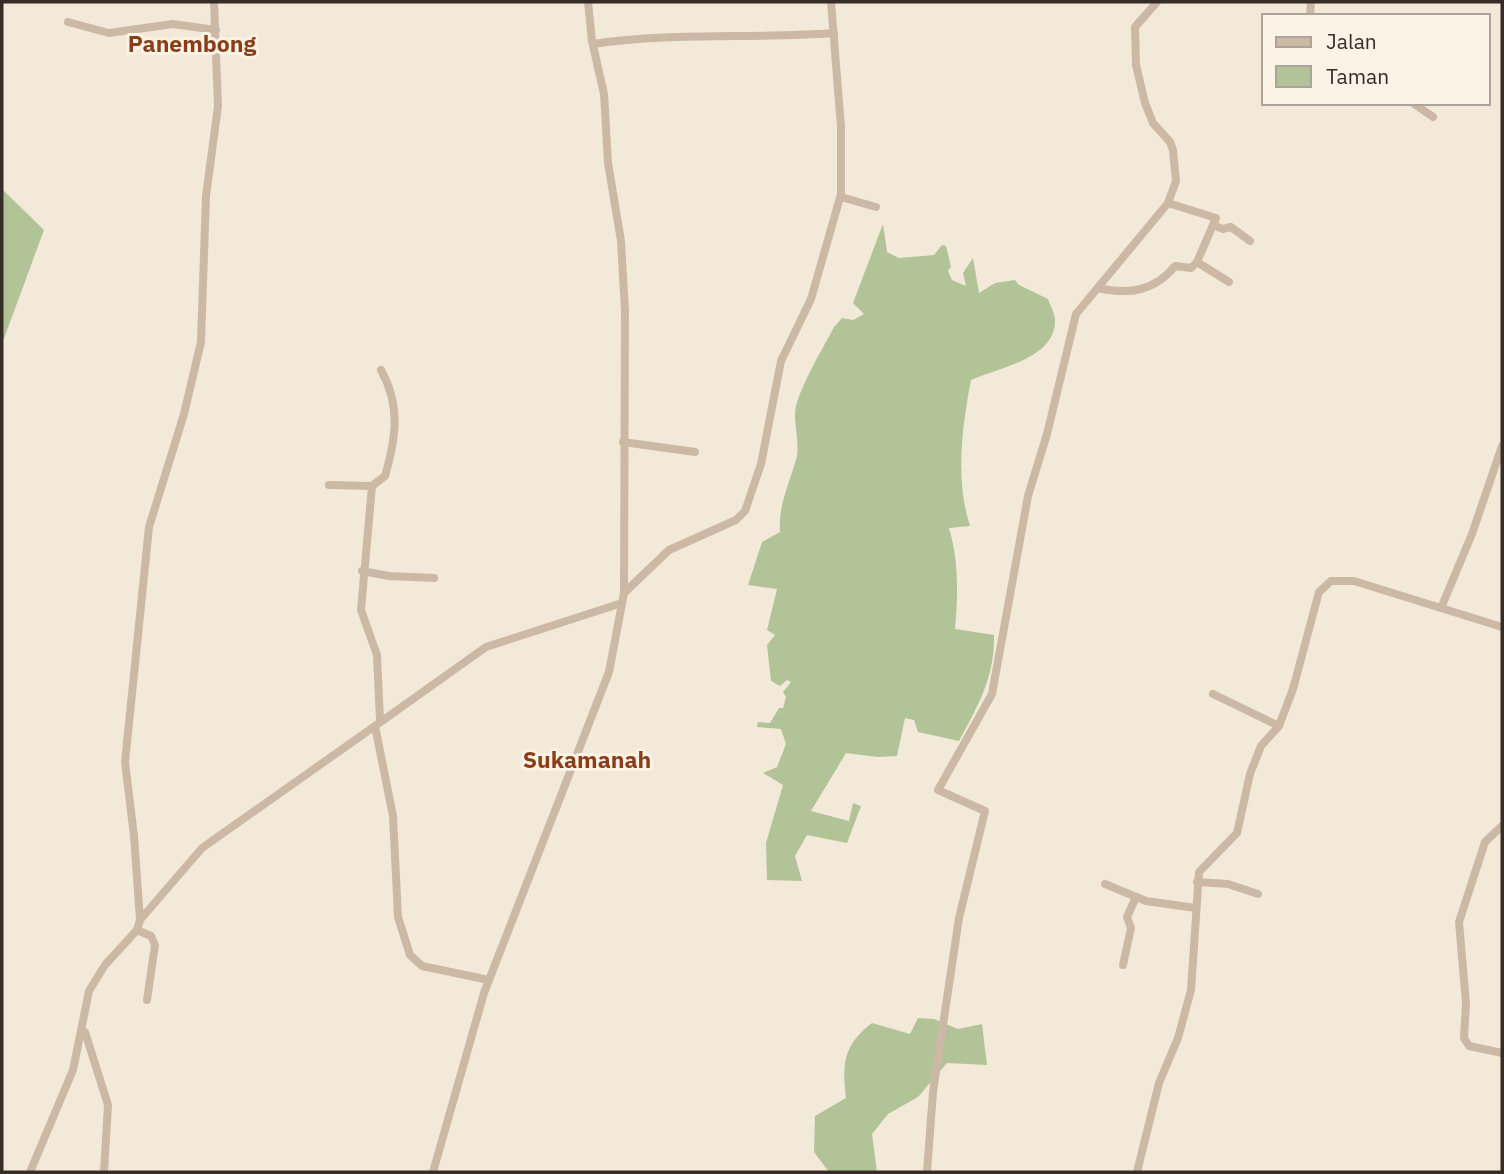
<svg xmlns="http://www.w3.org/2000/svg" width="1504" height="1174" font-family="'IBM Plex Sans',sans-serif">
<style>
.green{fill:#b2c398}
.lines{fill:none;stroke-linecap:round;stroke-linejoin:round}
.minor{stroke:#ccb9a5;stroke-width:8}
.labels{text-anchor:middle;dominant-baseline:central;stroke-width:6;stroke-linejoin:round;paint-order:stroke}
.quarter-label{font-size:23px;font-weight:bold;fill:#8b3d1a;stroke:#faf3e6}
</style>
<rect width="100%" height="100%" fill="#f3e9d9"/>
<g class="green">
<polygon points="2,189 44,230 2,344"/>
<path d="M883 224 887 252 899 258 934 255 942 245 946 246 951 267 948 271 952 280 966 286 963 273 973 258 979 293 995 283 1015 280 1019 285 1048 299C1050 305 1055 314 1055 320 1056 359 997 368 971 380 962 426 955 481 970 526L949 528C959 561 958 595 955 629L994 635C995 676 978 706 959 741L918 732 914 720 905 718 897 756 878 757 846 753 811 811 849 821 853 803 861 806 847 843 807 835 795 856 802 881 767 880 766 843 783 785 763 773 777 767 786 744 781 729 757 727 758 722 770 723 779 708H783L786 697 783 692 791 682 787 680 780 686 771 681 767 645 775 635 767 630 777 589 748 585 762 542 780 532C778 506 789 484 796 460 801 442 792 423 796 406 803 381 822 350 834 327L842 318 853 320 864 314 853 303Z"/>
<path d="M918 1018 934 1019 958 1029 982 1024 987 1065 947 1063 918 1097 888 1114 872 1134 877 1172H829L814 1152 815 1116 846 1098C842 1064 843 1045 872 1023L910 1034Z"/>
</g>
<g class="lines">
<g class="minor">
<polyline points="588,2 592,41 604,94 608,163 621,241 625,311 624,593"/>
<polyline points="1310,16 1311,2"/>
<polyline points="68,22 109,33 173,24 216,30"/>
<path d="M593 44C672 32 753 39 834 33"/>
<polyline points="1413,103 1433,117"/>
<polyline points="841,197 876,207"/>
<polyline points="1168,203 1216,218 1197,262 1229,282"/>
<polyline points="1213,225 1223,229 1231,227 1250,241"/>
<path d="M1098 288C1129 295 1155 291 1175 266L1191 268 1197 262"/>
<polyline points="623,442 695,452"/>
<polyline points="329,485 372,486 361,610 377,655 380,720"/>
<path d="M372 486 385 476C396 438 401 406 381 370"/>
<polyline points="362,571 389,576 434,578"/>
<polyline points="1441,608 1502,627"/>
<polyline points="1213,694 1279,726"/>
<polyline points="1502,826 1485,842 1459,922 1466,1003 1464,1038 1469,1046 1502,1053"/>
<polyline points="1197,882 1228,884 1258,894"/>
<polyline points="1105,884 1146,901 1196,908"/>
<polyline points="140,920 202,848 375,726"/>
<polyline points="137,930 151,936 155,945 147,1000"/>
<polyline points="1123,965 1131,928 1127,917 1136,897"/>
<polyline points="489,980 422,966 410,955 398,917 393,816 375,726 486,647 622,603"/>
<polyline points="85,1032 108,1105 104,1172"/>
<polyline points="30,1172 73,1070 89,991 105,965 137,930 140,920 134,836 125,762 149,527 184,414 201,342 206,196 218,106 214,2"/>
<polyline points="433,1172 484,993 609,672 624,593 669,550 736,520 745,511 761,464 781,361 811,299 841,194 841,127 831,2"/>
<polyline points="927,1172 933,1092 959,918 985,811 938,790 992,694 1028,496 1047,434 1076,314 1168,203 1176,181 1173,150 1170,142 1153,123 1145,103 1136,65 1135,27 1157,2"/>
<polyline points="1137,1172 1159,1083 1178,1038 1191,990 1199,872 1237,833 1250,774 1261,746 1279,726 1293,689 1319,592 1331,581 1354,581 1441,608 1472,534 1502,446"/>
</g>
</g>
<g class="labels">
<g class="quarter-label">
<text x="192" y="43">Panembong</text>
<text x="587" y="759">Sukamanah</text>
</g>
</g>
<rect width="1504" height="1174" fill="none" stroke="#372d27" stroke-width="7"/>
<rect x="1262" y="14" width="228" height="91" fill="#faf3e6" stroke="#aca49a" stroke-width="2"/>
<rect x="1276" y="37" width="35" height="10" fill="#ccb9a5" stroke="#aca49a" stroke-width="2"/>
<text x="1326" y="49" font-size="21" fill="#372d27">Jalan</text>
<rect x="1276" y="66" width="35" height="21" fill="#b2c398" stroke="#aca49a" stroke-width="2"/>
<text x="1326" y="84" font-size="21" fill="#372d27">Taman</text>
</svg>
